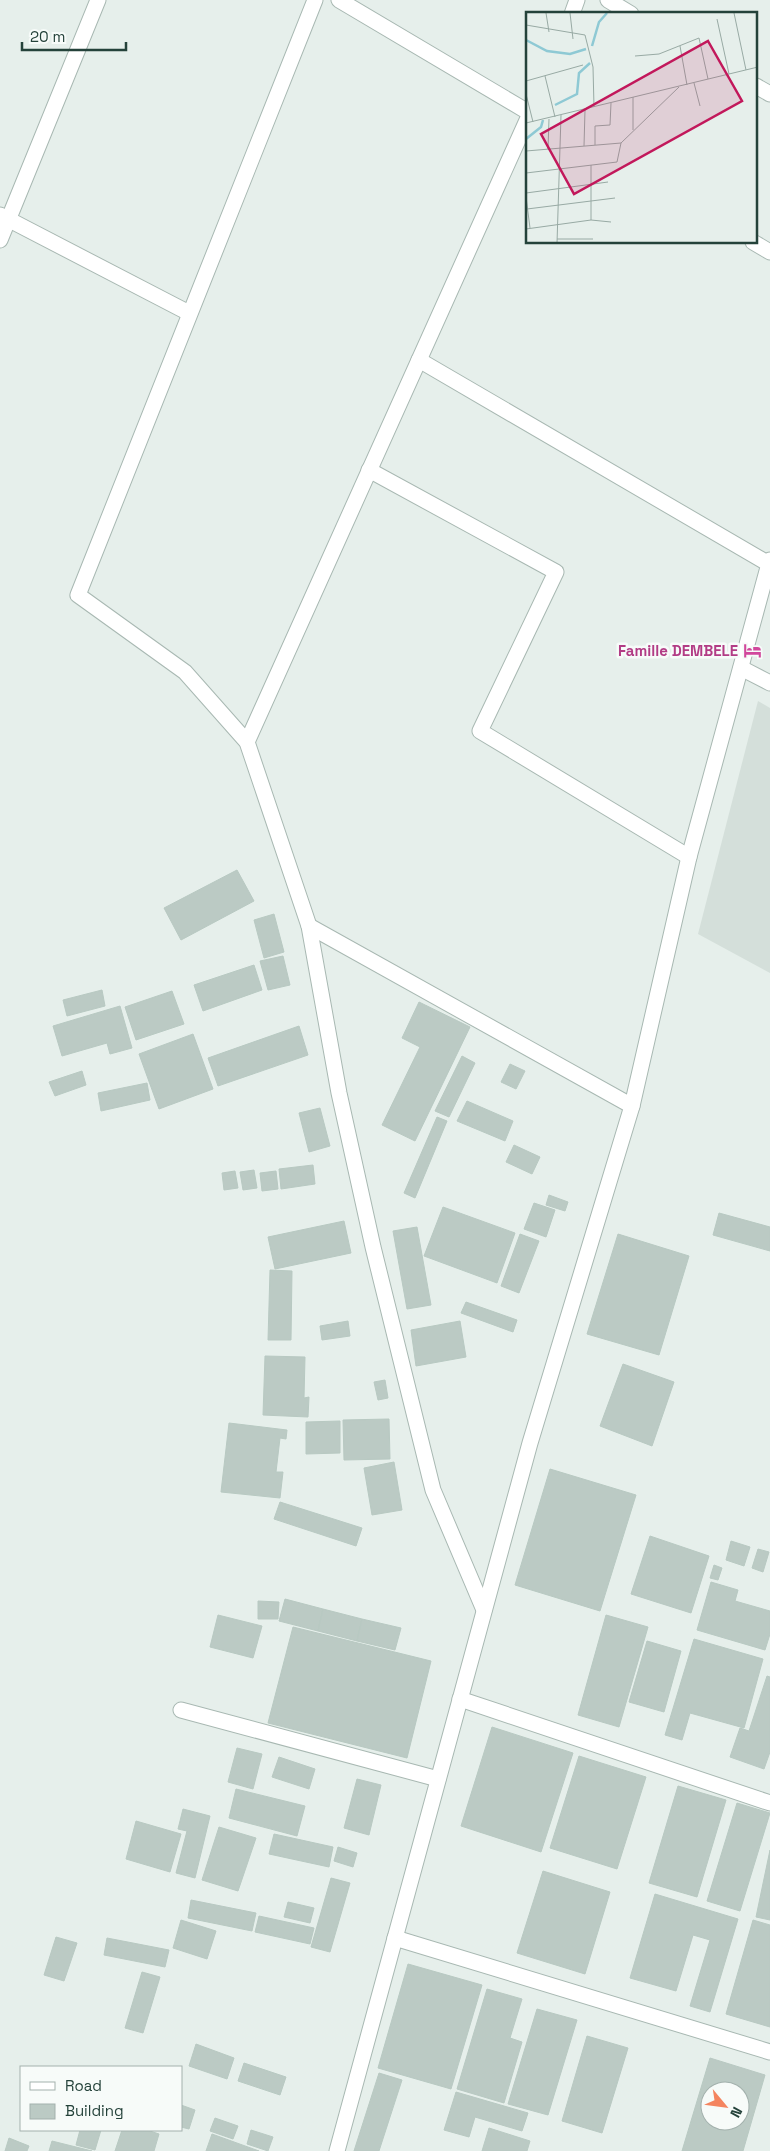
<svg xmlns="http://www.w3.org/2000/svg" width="770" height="2151" font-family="'Space Grotesk',sans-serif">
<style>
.built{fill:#d4dfda}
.building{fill:#bbcac4;stroke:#b8c9c2;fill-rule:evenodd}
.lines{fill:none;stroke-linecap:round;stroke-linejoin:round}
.minor-casing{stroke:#a8b8b2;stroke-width:17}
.tertiary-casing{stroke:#a8b8b2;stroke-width:17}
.minor{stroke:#fff;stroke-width:15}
.tertiary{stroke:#fff;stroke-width:15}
.labels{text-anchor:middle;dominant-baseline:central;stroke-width:5;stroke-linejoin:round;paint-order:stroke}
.hotel-label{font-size:15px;font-weight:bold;fill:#b23c85;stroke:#f7fbf9;text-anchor:end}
.inset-river{fill:none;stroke:#8ec9d4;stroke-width:2.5}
.inset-road{fill:none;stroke:#98aaa4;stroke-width:1}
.view{fill:#c2185b;fill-opacity:0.15;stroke:#c2185b;stroke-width:2.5}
.inset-edge{fill:none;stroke:#24423a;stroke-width:2.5}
</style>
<rect width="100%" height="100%" fill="#e6efeb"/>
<polygon class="built" points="758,701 770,708 770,973 698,934"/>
<g class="building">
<polygon points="237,870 254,901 181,940 164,908"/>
<polygon points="274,914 284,952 264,958 254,920"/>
<polygon points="283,956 290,985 268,990 260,961"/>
<polygon points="254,965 262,990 203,1011 194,985"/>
<polygon points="102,990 105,1006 67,1016 63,1000"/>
<polygon points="172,991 184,1024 136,1040 125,1007"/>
<polygon points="419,1002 470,1027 415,1141 382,1125 420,1047 402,1038"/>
<polygon points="120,1006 132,1048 110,1054 107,1043 62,1056 53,1026"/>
<polygon points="299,1026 308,1055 218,1086 208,1058"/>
<polygon points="193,1034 213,1089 159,1109 139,1054"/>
<polygon points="462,1056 475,1063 449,1117 435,1111"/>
<polygon points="510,1064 525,1071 516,1089 501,1082"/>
<polygon points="82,1071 86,1085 55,1096 49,1082"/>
<polygon points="147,1083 150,1100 101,1111 98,1093"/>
<polygon points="467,1101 513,1121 505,1141 457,1121"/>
<polygon points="320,1108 330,1146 309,1152 299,1113"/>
<polygon points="437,1117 447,1121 415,1198 404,1193"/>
<polygon points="514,1145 540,1157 532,1174 506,1162"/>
<polygon points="313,1165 315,1184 281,1189 279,1169"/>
<polygon points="254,1170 257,1188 243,1190 240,1172"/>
<polygon points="235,1171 238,1188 224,1190 222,1173"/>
<polygon points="276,1171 278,1189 262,1191 260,1173"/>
<polygon points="549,1195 568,1202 565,1211 546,1205"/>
<polygon points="534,1203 555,1210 546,1237 524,1229"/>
<polygon points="443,1207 515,1233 497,1283 424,1256"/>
<polygon points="719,1213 770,1227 770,1251 713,1235"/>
<polygon points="344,1221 351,1253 275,1269 268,1237"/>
<polygon points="417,1227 431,1305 407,1309 393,1231"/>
<polygon points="520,1234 539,1241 519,1293 501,1286"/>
<polygon points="618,1234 689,1256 659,1355 587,1334"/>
<polygon points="270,1270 292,1271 291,1340 268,1340"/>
<polygon points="466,1302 517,1320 513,1332 461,1313"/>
<polygon points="348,1321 350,1336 322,1340 320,1326"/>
<polygon points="460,1321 466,1357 416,1366 411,1330"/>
<polygon points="265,1356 305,1357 304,1398 309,1397 308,1417 263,1415"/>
<polygon points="623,1364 674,1382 652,1446 600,1426"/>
<polygon points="385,1380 388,1398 378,1400 374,1382"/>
<polygon points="389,1419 390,1459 344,1460 343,1420"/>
<polygon points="340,1421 340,1453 306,1454 306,1422"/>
<polygon points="229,1423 287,1430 286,1439 280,1438 276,1472 283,1472 280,1498 221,1492"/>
<polygon points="394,1462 402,1510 372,1515 364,1468"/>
<polygon points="550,1469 636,1495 600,1611 515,1585"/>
<polygon points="280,1502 362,1528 356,1546 274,1519"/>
<polygon points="650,1536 709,1556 691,1613 631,1594"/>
<polygon points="731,1541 750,1547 744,1566 726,1560"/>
<polygon points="758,1549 769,1552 763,1572 752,1568"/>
<polygon points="714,1565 722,1568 718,1580 710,1578"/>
<polygon points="711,1582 738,1590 735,1601 770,1611 770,1634 765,1650 697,1630"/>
<polygon points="285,1599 323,1609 318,1631 279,1621"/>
<polygon points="258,1601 279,1602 278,1619 258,1619"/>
<polygon points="323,1609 362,1619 357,1641 318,1631"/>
<polygon points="218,1615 262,1626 253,1658 210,1647"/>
<polygon points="606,1615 648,1627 619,1727 578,1715"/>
<polygon points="362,1619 401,1628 395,1650 357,1641"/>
<polygon points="293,1627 431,1661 407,1758 268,1723"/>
<polygon points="694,1639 763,1659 744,1728 690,1713 682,1740 665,1735"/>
<polygon points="647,1641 681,1651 664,1712 629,1702"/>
<polygon points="767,1676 770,1677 770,1752 764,1769 730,1757 740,1728 749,1731"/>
<polygon points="492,1727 573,1753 541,1852 461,1826"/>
<polygon points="237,1748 262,1754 253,1789 228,1782"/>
<polygon points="579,1756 646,1777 617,1869 550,1848"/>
<polygon points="279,1757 315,1769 309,1789 272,1777"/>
<polygon points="357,1779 381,1785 369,1835 344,1828"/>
<polygon points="678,1786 726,1800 697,1897 649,1883"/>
<polygon points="236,1789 305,1806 297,1836 229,1818"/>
<polygon points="737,1803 770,1813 740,1911 707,1901"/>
<polygon points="183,1809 210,1816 195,1878 176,1873 187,1831 178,1829"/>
<polygon points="136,1821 181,1834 170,1872 126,1859"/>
<polygon points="219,1827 256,1838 238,1891 202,1880"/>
<polygon points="274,1834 333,1847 329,1867 269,1854"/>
<polygon points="338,1847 357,1853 353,1867 334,1861"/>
<polygon points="770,1850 770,1920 756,1917"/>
<polygon points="543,1871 610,1892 585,1974 517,1953"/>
<polygon points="331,1878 350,1883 330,1952 311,1947"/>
<polygon points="655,1894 738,1919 710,2012 690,2006 710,1940 693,1935 676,1991 630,1978"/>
<polygon points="191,1900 256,1913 252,1931 188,1918"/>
<polygon points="288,1902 314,1908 310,1923 284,1917"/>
<polygon points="259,1916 314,1928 310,1944 255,1932"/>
<polygon points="181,1920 216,1931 207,1959 173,1948"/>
<polygon points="753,1920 770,1925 770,2027 726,2014"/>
<polygon points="56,1937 77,1943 64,1981 44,1975"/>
<polygon points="107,1938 169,1950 165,1967 104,1955"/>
<polygon points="408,1964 482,1985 451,2089 378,2068"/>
<polygon points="142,1972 160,1977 143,2033 125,2028"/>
<polygon points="487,1989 522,1999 510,2038 522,2042 504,2103 457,2089"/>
<polygon points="537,2009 577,2020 548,2115 508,2104"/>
<polygon points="587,2036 628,2048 602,2133 562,2121"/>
<polygon points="196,2044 234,2058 227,2079 189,2066"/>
<path d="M710 2058 765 2075 743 2151H682ZM710 2091H740V2121H710Z"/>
<polygon points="244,2063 286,2077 280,2095 238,2081"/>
<polygon points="379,2073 402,2080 379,2151 354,2151"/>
<polygon points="456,2092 528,2113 522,2131 475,2117 469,2137 444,2130"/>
<polygon points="181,2105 195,2110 189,2129 181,2127"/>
<polygon points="215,2118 238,2126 233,2139 210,2131"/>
<polygon points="489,2128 530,2141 527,2151 482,2151"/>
<polygon points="80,2130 101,2130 95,2150 76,2145"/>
<polygon points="122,2130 147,2130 159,2134 154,2151 115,2151"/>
<polygon points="251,2130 273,2137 268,2151 247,2144"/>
<polygon points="212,2134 259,2151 206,2151"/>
<polygon points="9,2138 29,2146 27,2151 5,2151"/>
<polygon points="52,2141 92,2151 49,2151"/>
</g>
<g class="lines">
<defs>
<g id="minor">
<polyline points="315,0 78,595 185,672 247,742 309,926 339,1093 373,1247 433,1490 484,1610"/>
<polyline points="339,0 528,112"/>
<polyline points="608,0 631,14"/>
<polyline points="572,14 577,0"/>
<polyline points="756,86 770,94"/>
<polyline points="0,215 189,313"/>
<polyline points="0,240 98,0"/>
<polyline points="753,242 770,252"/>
<polyline points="419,360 769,564"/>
<polyline points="369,470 556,572 480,731 689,857"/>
<polyline points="741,668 770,683"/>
<polyline points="247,742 528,118"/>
<polyline points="309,926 632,1106"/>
<polyline points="460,1699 770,1803"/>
<polyline points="181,1710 438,1779"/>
<polyline points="395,1938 770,2052"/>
</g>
<polyline id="tertiary" points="337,2151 530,1443 632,1106 689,857 770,560"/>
</defs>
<use href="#minor" class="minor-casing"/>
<use href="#tertiary" class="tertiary-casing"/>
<use href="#minor" class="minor"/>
<use href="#tertiary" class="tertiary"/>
</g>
<defs>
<symbol id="hotel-bare" viewBox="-9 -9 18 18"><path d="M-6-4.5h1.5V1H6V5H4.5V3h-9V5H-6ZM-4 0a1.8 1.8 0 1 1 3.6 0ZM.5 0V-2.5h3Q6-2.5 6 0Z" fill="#d1479c" stroke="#f7fbf9" stroke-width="2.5" paint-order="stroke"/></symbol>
</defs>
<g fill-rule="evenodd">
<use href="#hotel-bare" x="740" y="638" width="25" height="25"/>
</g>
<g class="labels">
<g class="hotel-label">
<text x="738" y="650">Famille DEMBELE</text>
</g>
</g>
<g transform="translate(526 12)">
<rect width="231" height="231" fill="#e6efeb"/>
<path class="inset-river" d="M0 28 21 39 44 42 60 37M66 34 73 10 81 1M29 93 51 82 53 61 64 51M0 127 15 115 17 108"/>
<path class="inset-road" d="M20 1 23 20M44 1 47 27M208 1 220 58M191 7 203 62M0 13 59 23 67 55 68 95M154 34 161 73M109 44 133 42 173 26 182 67M19 64 29 105M0 69 57 53M168 71 174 94M0 82 7 110M0 111 232 55M107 118V85M69 133V114L84 113 85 91M58 134 59 98M22 137 23 107M0 139 95 131M65 153V208M0 161 91 150 95 131 153 75M0 181 82 170M0 185 4 216M1 197 89 186M0 217 65 208 85 210M31 227H67M31 231 35 103"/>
<path class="view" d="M182 29 216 89 48 182 15 122Z"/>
<rect width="231" height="231" class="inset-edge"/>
</g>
<rect x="20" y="2066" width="162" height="65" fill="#f7fbf9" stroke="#a3b1ad"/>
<rect x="30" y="2082" width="25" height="8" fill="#ffffff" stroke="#a3b1ad"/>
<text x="65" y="2091" font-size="15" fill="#24423a">Road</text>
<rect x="30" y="2104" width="25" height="15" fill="#bbcac4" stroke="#a3b1ad"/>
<text x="65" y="2116" font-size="15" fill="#24423a">Building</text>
<g transform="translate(725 2106) rotate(119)"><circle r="24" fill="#f7fbf9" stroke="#a3b1ad"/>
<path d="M0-4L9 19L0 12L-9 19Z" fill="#f4845f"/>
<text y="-8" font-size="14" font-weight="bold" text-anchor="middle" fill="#24423a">N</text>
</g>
<path d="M22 42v8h104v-8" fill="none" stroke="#24423a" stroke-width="2.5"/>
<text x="30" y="42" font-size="15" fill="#24423a" stroke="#f7fbf9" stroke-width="4" paint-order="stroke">20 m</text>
</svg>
